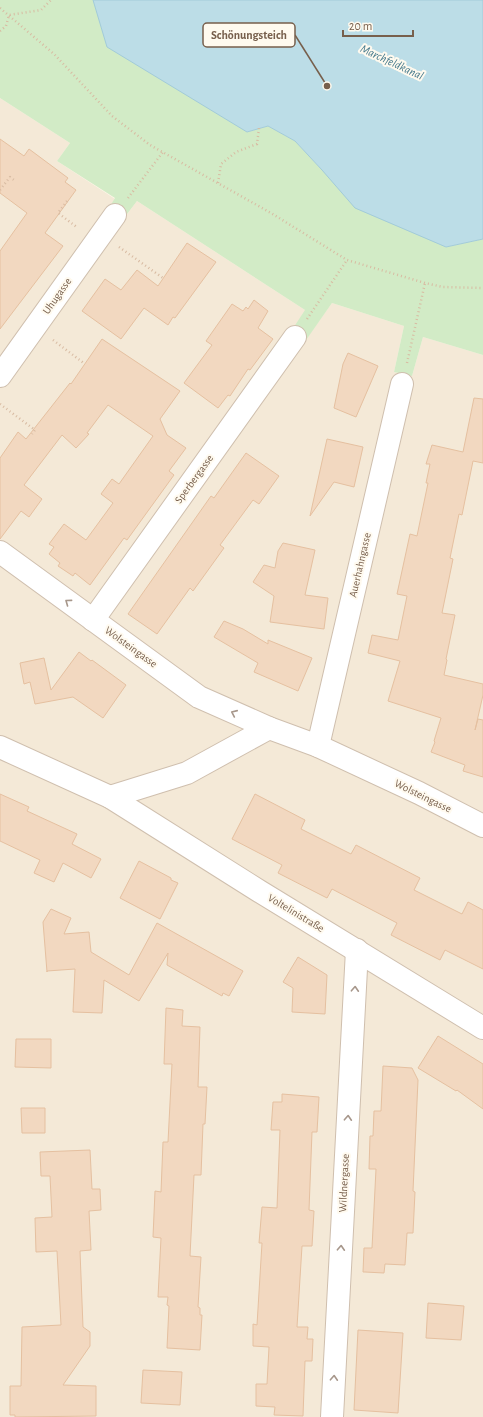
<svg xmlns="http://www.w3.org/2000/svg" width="483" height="1417" font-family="'Alegreya Sans',sans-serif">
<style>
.residential{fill:#f4e9d7}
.green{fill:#d2ebc6}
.water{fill:#bcdde7;stroke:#a2cbd9}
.building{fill:#f2d8c0;stroke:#e5c0a0}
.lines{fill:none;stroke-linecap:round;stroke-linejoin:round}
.minor-casing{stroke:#cfbfae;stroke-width:24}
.path{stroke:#d8bba2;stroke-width:2.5;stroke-dasharray:1 3;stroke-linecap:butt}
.minor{stroke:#fff;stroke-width:22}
.oneway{stroke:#a7978b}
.labels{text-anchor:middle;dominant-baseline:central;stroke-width:4;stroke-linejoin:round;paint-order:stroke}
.street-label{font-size:11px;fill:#775f4c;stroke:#fffaef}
.water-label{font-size:12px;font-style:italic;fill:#45798b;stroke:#fffaef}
.leader{fill:none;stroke:#775f4c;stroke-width:1.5}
.callout-dot{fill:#775f4c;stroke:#fffaef;stroke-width:1.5}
.callout{fill:#fffaef;stroke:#775f4c;stroke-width:1.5}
.callout-label{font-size:12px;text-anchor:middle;font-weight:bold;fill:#775f4c}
</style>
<rect width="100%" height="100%" fill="#fdf6e8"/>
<polygon class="residential" points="0,98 70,143 57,161 115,199 104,215 118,226 137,201 305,310 304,342 332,303 404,326 394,372 412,376 423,337 483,355 483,1417 0,1417"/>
<polygon class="green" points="0,0 93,0 247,132 268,126 295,141 322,170 446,247 483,239 483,355 423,337 412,376 394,372 404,326 332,303 304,343 290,333 305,310 137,201 118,226 104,216 115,198 57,161 70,143 0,98"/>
<polygon class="water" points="93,0 483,0 483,239 446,247 355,208 322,170 295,141 268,126 247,132 107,47"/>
<g class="building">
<polygon points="0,139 24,156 29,149 68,178 65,182 76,190 45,233 63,246 0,329 0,251 27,213 0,193"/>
<polygon points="187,243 216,262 175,318 173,317 168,325 144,308 121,339 82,311 105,279 121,290 137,270 158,286"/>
<polygon points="254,300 268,311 258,328 273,339 250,370 248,369 230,396 228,395 218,408 184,383 212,345 206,341 232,304 243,311 246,307 248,309"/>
<polygon points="102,339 180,391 160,419 167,435 186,448 169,471 174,475 127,540 124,538 90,585 75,573 73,576 58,566 60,563 49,554 54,547 49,544 64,524 86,540 113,503 101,494 112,479 119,484 153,436 108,405 87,433 89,434 76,448 62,435 24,485 42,499 29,517 21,511 0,539 0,458 18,432 26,439 70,383 71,384"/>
<polygon points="348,353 378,366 356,417 334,408 343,364"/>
<polygon points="474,398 483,399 483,463 473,461 462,515 459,514 450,558 453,559 442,613 455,615 446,659 447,660 444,675 483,684 483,695 475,730 478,719 483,720 483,777 463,771 465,765 431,752 435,742 434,741 441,718 388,701 400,661 368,653 372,635 398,640 407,596 397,594 410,534 417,536 428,483 426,483 430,464 426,464 432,445 463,452"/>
<polygon points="327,439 363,447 354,487 334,482 310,516"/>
<polygon points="246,453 279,476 259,504 253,500 220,545 224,548 193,591 190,588 157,634 128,614 211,496 214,498"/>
<polygon points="283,543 315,550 305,595 328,598 324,629 270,622 274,596 253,582 264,565 275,568 278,551"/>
<polygon points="224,621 243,629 268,644 268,640 312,658 298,691 254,672 258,663 214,637"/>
<polygon points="79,652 91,661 92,660 126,685 103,718 73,697 35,704 30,682 24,684 20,663 44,658 51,690"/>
<polygon points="0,794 29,807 27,811 77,834 72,844 101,859 91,878 63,863 54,882 34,873 40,860 0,841"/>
<polygon points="255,794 305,820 301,829 351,854 356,845 420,878 414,890 462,914 468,902 483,910 483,969 445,950 440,960 391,935 397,923 332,889 327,898 278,873 282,865 232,839"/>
<polygon points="139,861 171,878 171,880 178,883 160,919 120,898"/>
<polygon points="51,909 71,918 64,934 89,932 91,952 129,975 157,923 243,971 229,996 223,993 222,996 167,965 168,953 139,1001 104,980 102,1013 73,1012 75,969 47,971 47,972 43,922"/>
<polygon points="298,957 327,975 325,1014 292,1012 293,988 283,982"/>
<polygon points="166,1008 183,1010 182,1026 200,1027 198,1087 207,1087 205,1124 203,1124 201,1175 194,1175 190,1256 201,1257 198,1307 200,1308 200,1315 202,1315 200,1350 167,1348 169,1306 167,1305 168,1297 158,1297 161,1238 153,1237 155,1191 161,1192 163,1142 168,1142 172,1064 164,1064"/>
<polygon points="438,1036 483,1064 483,1109 457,1090 456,1091 418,1068"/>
<polygon points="16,1039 51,1039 51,1068 15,1067"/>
<polygon points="383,1066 412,1068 418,1080 413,1191 415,1192 413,1233 407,1233 405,1265 385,1264 384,1273 365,1272 363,1272 364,1248 372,1248 376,1169 369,1169 370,1136 373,1136 374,1111 381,1111"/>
<polygon points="282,1094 319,1097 317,1132 312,1132 309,1210 314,1211 312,1246 302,1246 297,1327 308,1327 307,1339 313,1339 312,1361 305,1361 303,1416 274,1415 275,1407 256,1406 256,1384 267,1384 269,1347 253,1346 253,1324 257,1325 262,1243 259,1243 262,1207 277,1208 280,1130 271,1130 273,1102 282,1102"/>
<polygon points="21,1108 45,1108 45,1133 22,1133"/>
<polygon points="90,1150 92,1189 100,1189 101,1210 89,1211 91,1250 80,1251 83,1327 90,1332 90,1346 63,1385 96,1386 96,1416 15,1417 15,1415 10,1415 10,1386 21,1386 22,1327 61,1325 57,1251 36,1252 35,1218 52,1217 50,1176 41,1176 40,1152"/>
<polygon points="428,1303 464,1306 461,1340 426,1338"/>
<polygon points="358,1330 403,1333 398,1413 354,1410"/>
<polygon points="143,1370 182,1372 180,1405 141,1403"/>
</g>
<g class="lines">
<defs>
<g id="minor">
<polyline points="0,376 115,215"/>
<polyline points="0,552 199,697 269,728 318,746 419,793 483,826"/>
<polyline points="93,620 295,337"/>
<polyline points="318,746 402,384"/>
<polyline points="0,747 110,797 259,891 483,1028"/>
<polyline points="110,797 187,773 269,728"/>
<polyline points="332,1417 357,950"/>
</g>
</defs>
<use href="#minor" class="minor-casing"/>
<g class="path">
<polyline points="0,8 54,54 112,116 150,145 271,213 347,260 425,283 443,287 483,288"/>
<polyline points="0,31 6,26 9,15 41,10 51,0"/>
<polyline points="218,183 221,164 236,152 257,144 259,128"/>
<polyline points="0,190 10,177 14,180"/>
<polyline points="128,198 163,152"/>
<polyline points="67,201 58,213 78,228"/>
<polyline points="119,247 163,278"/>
<polyline points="307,319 347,260"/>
<polyline points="53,340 85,364"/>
<polyline points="407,363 425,283"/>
<polyline points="0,404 35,430 32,434"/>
</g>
<use href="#minor" class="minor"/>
</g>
<defs><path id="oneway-chevron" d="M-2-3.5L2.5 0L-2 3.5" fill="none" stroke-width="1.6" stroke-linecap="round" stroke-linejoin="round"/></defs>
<g class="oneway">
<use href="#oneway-chevron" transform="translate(68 602) rotate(-144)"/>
<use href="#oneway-chevron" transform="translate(234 713) rotate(-156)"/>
<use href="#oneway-chevron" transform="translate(355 989) rotate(-87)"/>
<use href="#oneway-chevron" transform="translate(348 1118) rotate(-87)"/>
<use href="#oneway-chevron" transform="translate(341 1248) rotate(-87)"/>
<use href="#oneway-chevron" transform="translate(334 1378) rotate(-87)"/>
</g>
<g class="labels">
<g class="street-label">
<text transform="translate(57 296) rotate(-55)">Uhugasse</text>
<text transform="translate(194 479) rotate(-54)">Sperbergasse</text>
<text transform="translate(360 565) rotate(-77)">Auerhahngasse</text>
<text transform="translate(131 647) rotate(36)">Wolsteingasse</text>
<text transform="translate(423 796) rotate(26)">Wolsteingasse</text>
<text transform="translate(296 913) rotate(31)">Voltelinistraße</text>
<text transform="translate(344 1183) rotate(-87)">Wildnergasse</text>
</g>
<g class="water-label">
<text transform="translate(392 62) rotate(25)">Marchfeldkanal</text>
</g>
</g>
<path class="leader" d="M327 86L295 35"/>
<circle class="callout-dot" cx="327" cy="86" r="4"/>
<rect class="callout" x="203" y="23" width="92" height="24" rx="4"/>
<g class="callout-label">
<text x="249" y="39">Schönungsteich</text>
</g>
<path d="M343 30v6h70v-6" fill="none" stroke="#775f4c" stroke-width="2"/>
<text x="349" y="30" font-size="12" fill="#775f4c" stroke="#fffaef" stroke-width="3" paint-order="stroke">20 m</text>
</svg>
